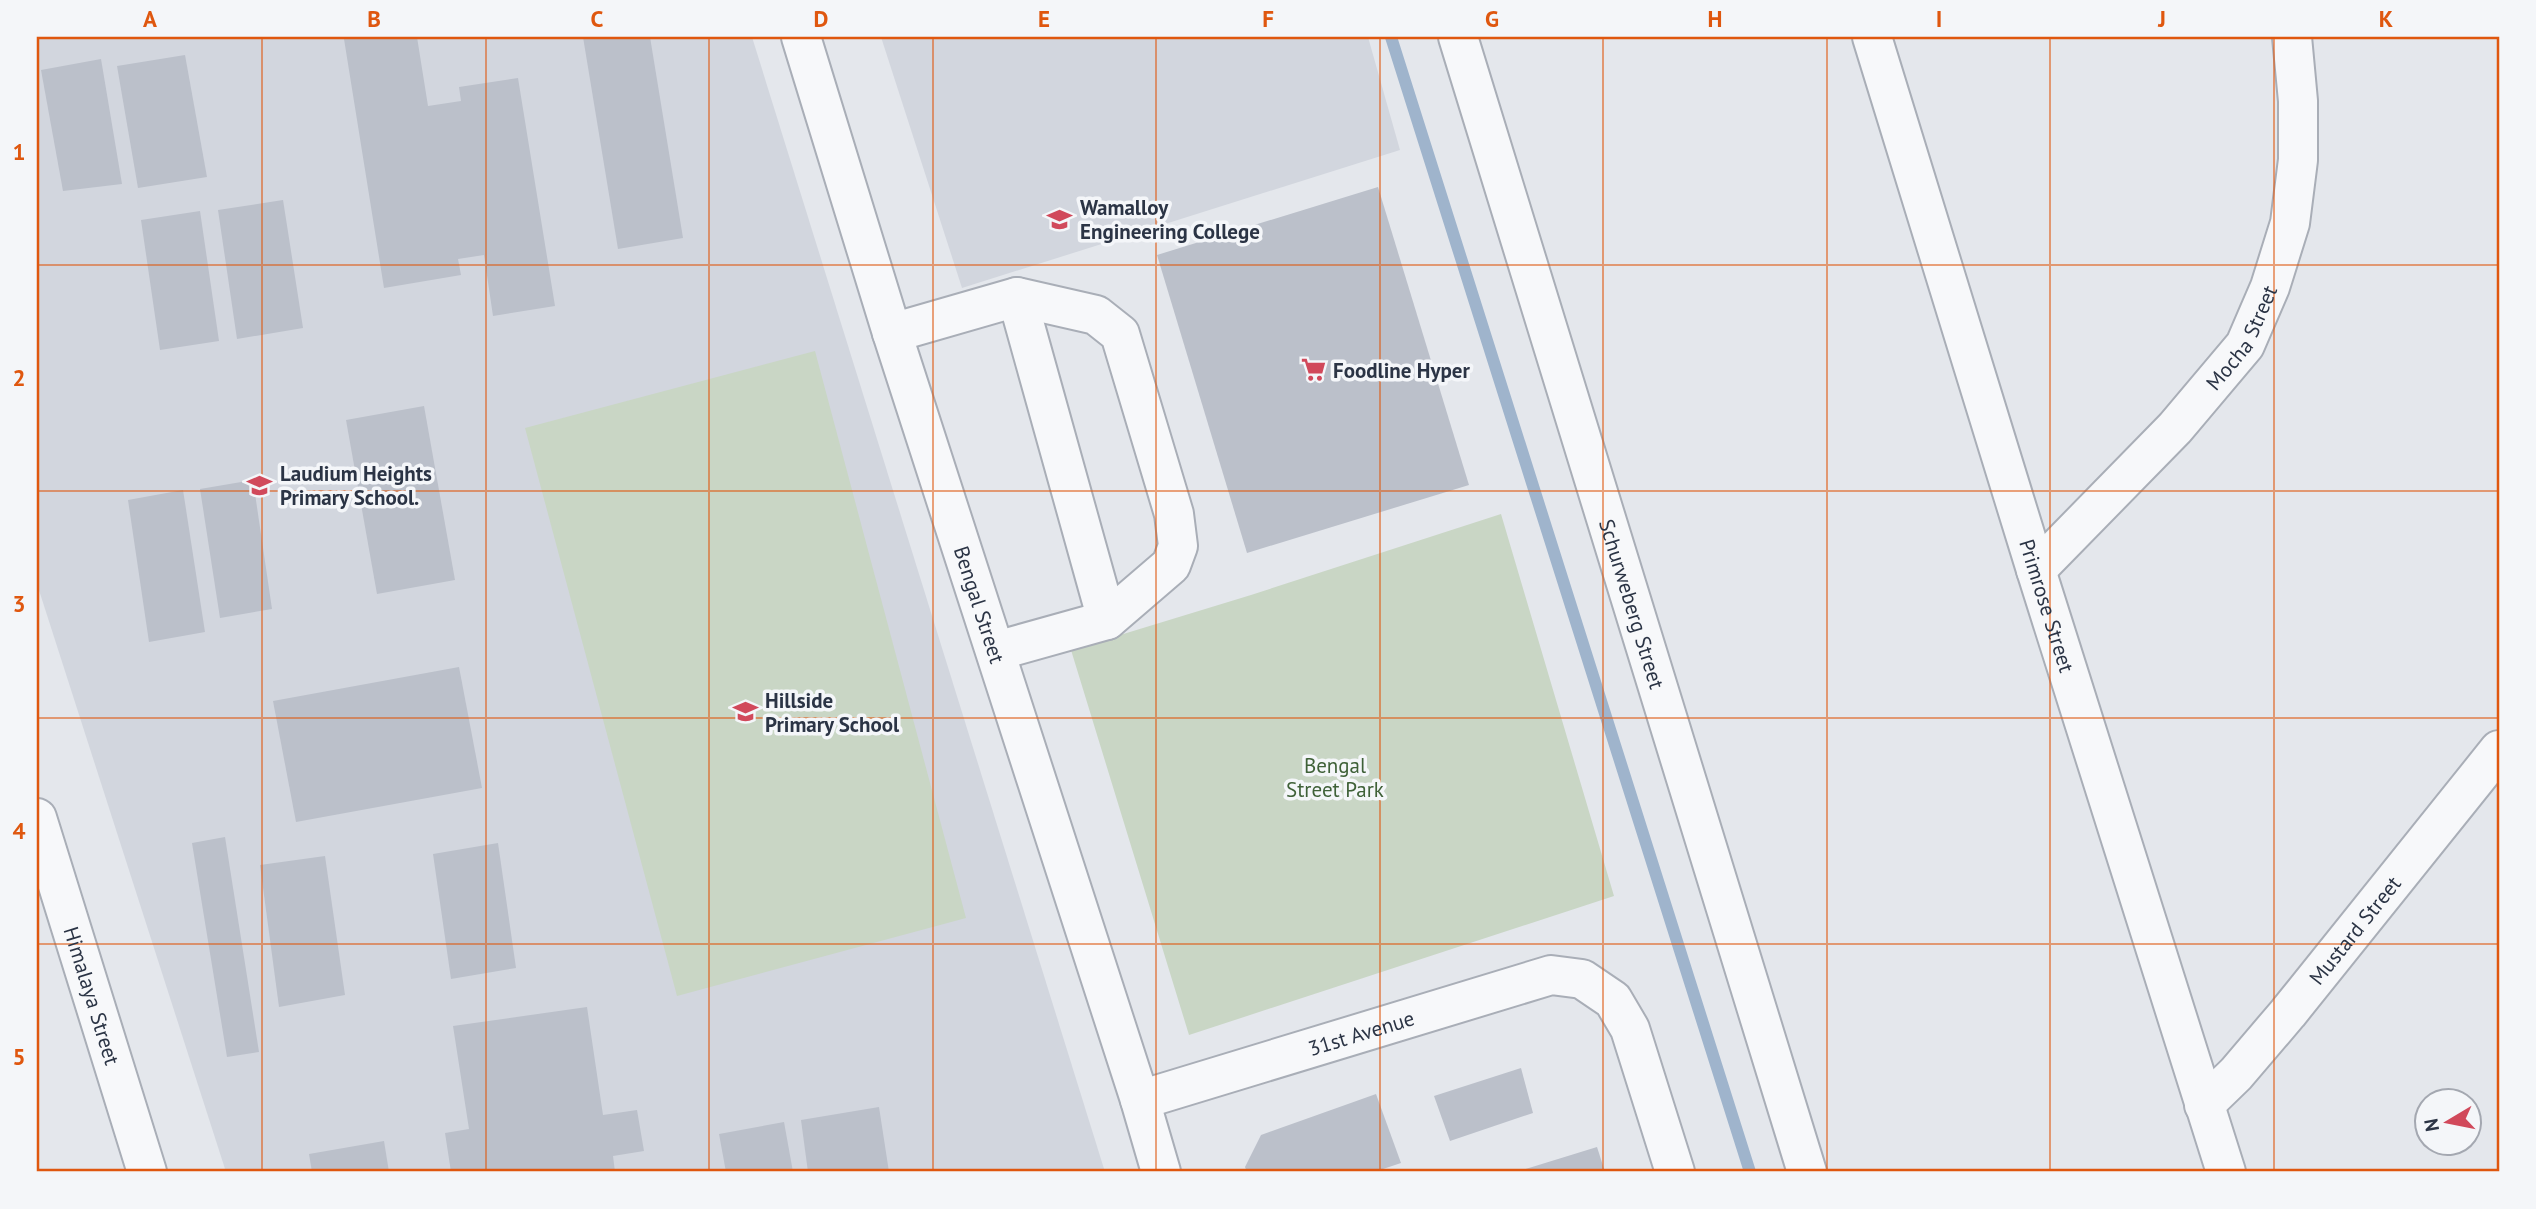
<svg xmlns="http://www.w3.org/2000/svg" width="2536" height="1209" font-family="'PT Sans',sans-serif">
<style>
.built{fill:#d2d6de}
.green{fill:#c9d6c5}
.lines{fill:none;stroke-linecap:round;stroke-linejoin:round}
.stream{stroke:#9fb4cc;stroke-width:12}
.building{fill:#bbc0ca}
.minor-casing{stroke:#a9aeb7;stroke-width:42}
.minor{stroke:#f7f8fa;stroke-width:38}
.grid{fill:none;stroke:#df570f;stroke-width:2;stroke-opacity:0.55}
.labels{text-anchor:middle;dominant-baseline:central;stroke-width:7;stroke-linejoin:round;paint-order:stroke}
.poi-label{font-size:21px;font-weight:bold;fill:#2b3445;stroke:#f4f6f9;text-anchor:start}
.street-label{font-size:21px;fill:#2b3445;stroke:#f4f6f9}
.park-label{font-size:21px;fill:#3f6138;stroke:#f4f6f9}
.neatline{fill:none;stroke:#df570f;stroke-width:2.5}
.grid-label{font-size:23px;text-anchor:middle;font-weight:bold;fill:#df570f}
</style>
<rect width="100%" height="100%" fill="#e4e7ec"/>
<g class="built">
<polygon points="37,37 752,37 1105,1172 226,1172 37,584"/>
<polygon points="881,37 1368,37 1400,150 962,288"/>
</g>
<g class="green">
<polygon points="815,351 966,918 677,996 525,428"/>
<polygon points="1501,514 1614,896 1189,1035 1071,650 1251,595"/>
</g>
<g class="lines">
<polyline class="stream" points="1391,37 1750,1172"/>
</g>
<g class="building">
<polygon points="361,37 417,37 428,106 461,101 459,87 518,78 555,306 493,316 484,255 458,259 461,275 384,288 344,39"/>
<polygon points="583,37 650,37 683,238 618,249"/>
<polygon points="185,55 207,177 138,188 117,66"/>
<polygon points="101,59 122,184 63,191 41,70"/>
<polygon points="1378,187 1469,485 1247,553 1157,255"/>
<polygon points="283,200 303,328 237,339 218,210"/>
<polygon points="200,211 219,341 160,350 141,220"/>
<polygon points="424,406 455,580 377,594 346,420"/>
<polygon points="253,480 272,609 220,618 200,489"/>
<polygon points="183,490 205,632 149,642 128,500"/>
<polygon points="459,667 482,788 296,822 273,701"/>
<polygon points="225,837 259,1052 227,1057 192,843"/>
<polygon points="498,843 516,968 451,979 433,854"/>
<polygon points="325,856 345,995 279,1007 260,865"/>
<polygon points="587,1007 603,1115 637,1110 644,1151 613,1156 615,1172 451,1172 445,1133 469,1129 453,1026"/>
<polygon points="1521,1068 1533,1113 1450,1141 1434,1096"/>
<polygon points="1376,1094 1401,1163 1374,1172 1247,1172 1245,1167 1261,1135"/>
<polygon points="879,1107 889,1172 808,1172 801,1120"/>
<polygon points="784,1122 793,1172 726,1172 719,1134"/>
<polygon points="384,1141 389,1172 312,1172 309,1154"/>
<polygon points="1597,1147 1605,1172 1516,1172"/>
</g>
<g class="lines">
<defs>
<g id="minor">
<path id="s1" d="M801 37 892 333 1140 1100 1161 1172"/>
<path id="s2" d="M1458 37 1807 1172"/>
<path id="s3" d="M1872 37 2036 570 2226 1172"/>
<polyline points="1017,297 1107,620"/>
<polyline points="892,333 1017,297 1096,315 1120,334 1174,514 1178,546 1171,565 1107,620 996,651"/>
<path id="s4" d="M2036 570 2175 428 2245 345 2270 287 2290 223 2298 160V101L2292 37"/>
<path id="s5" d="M37 818 147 1172"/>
<path id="s6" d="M1140 1100 1551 975 1582 979 1613 1000 1630 1029 1675 1172"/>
<path id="s7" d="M2204 1105 2236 1074 2288 1013 2499 750"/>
</g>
</defs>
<use href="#minor" class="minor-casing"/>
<use href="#minor" class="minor"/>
</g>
<path class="grid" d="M262 37V1172M486 37V1172M709 37V1172M933 37V1172M1156 37V1172M1380 37V1172M1603 37V1172M1827 37V1172M2050 37V1172M2274 37V1172M37 265H2499M37 491H2499M37 718H2499M37 944H2499"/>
<defs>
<symbol id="university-bare" viewBox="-9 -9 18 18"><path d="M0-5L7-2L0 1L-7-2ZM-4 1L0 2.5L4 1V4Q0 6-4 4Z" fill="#d1495b" stroke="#f4f6f9" stroke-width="2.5" paint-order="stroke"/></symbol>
<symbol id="supermarket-bare" viewBox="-9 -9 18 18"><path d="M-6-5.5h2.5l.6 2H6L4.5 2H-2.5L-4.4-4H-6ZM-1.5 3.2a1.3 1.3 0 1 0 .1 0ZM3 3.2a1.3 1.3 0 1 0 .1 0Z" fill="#d1495b" stroke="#f4f6f9" stroke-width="2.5" paint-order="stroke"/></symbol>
<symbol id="school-bare" viewBox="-9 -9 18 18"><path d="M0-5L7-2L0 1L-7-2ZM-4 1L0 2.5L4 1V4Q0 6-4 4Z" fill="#d1495b" stroke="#f4f6f9" stroke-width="2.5" paint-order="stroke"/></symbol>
</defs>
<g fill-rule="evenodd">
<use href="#university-bare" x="1042" y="202" width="35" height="35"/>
<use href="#supermarket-bare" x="1296" y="352" width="35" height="35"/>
<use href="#school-bare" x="242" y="468" width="35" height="35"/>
<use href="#school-bare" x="728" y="694" width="35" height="35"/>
</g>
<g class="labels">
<g class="poi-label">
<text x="1080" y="207">Wamalloy<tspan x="1080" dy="24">Engineering College</tspan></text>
<text x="1333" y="370">Foodline Hyper</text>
<text x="280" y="473">Laudium Heights<tspan x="280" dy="24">Primary School.</tspan></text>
<text x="765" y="700">Hillside<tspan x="765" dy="24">Primary School</tspan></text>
</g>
<g class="street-label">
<text stroke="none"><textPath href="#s4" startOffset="312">Mocha Street</textPath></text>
<text stroke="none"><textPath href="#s1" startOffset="595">Bengal Street</textPath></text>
<text stroke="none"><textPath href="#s2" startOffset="593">Schurweberg Street</textPath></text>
<text stroke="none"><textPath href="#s3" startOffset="595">Primrose Street</textPath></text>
<text stroke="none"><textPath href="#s7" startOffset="231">Mustard Street</textPath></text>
<text stroke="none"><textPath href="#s5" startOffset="186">Himalaya Street</textPath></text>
<text stroke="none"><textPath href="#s6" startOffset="231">31st Avenue</textPath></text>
</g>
<g class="park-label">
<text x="1335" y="765">Bengal<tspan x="1335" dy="24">Street Park</tspan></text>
</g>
</g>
<rect width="2536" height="1209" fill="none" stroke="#f4f6f9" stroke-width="77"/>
<g transform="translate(2448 1122) rotate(260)"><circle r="33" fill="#f4f6f9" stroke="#a4a8b1" stroke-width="2"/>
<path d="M0-5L12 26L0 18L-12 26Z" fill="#d1495b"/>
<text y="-10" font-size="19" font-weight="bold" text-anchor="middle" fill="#2b3445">N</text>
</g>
<rect x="38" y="38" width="2460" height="1132" class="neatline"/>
<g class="grid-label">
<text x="150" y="27">A</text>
<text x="374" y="27">B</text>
<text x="597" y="27">C</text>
<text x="821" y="27">D</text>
<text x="1044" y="27">E</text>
<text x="1268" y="27">F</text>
<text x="1492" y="27">G</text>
<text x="1715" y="27">H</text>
<text x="1939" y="27">I</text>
<text x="2162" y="27">J</text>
<text x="2386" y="27">K</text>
<text x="19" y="160">1</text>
<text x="19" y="386">2</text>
<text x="19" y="612">3</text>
<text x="19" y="839">4</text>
<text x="19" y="1065">5</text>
</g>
</svg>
